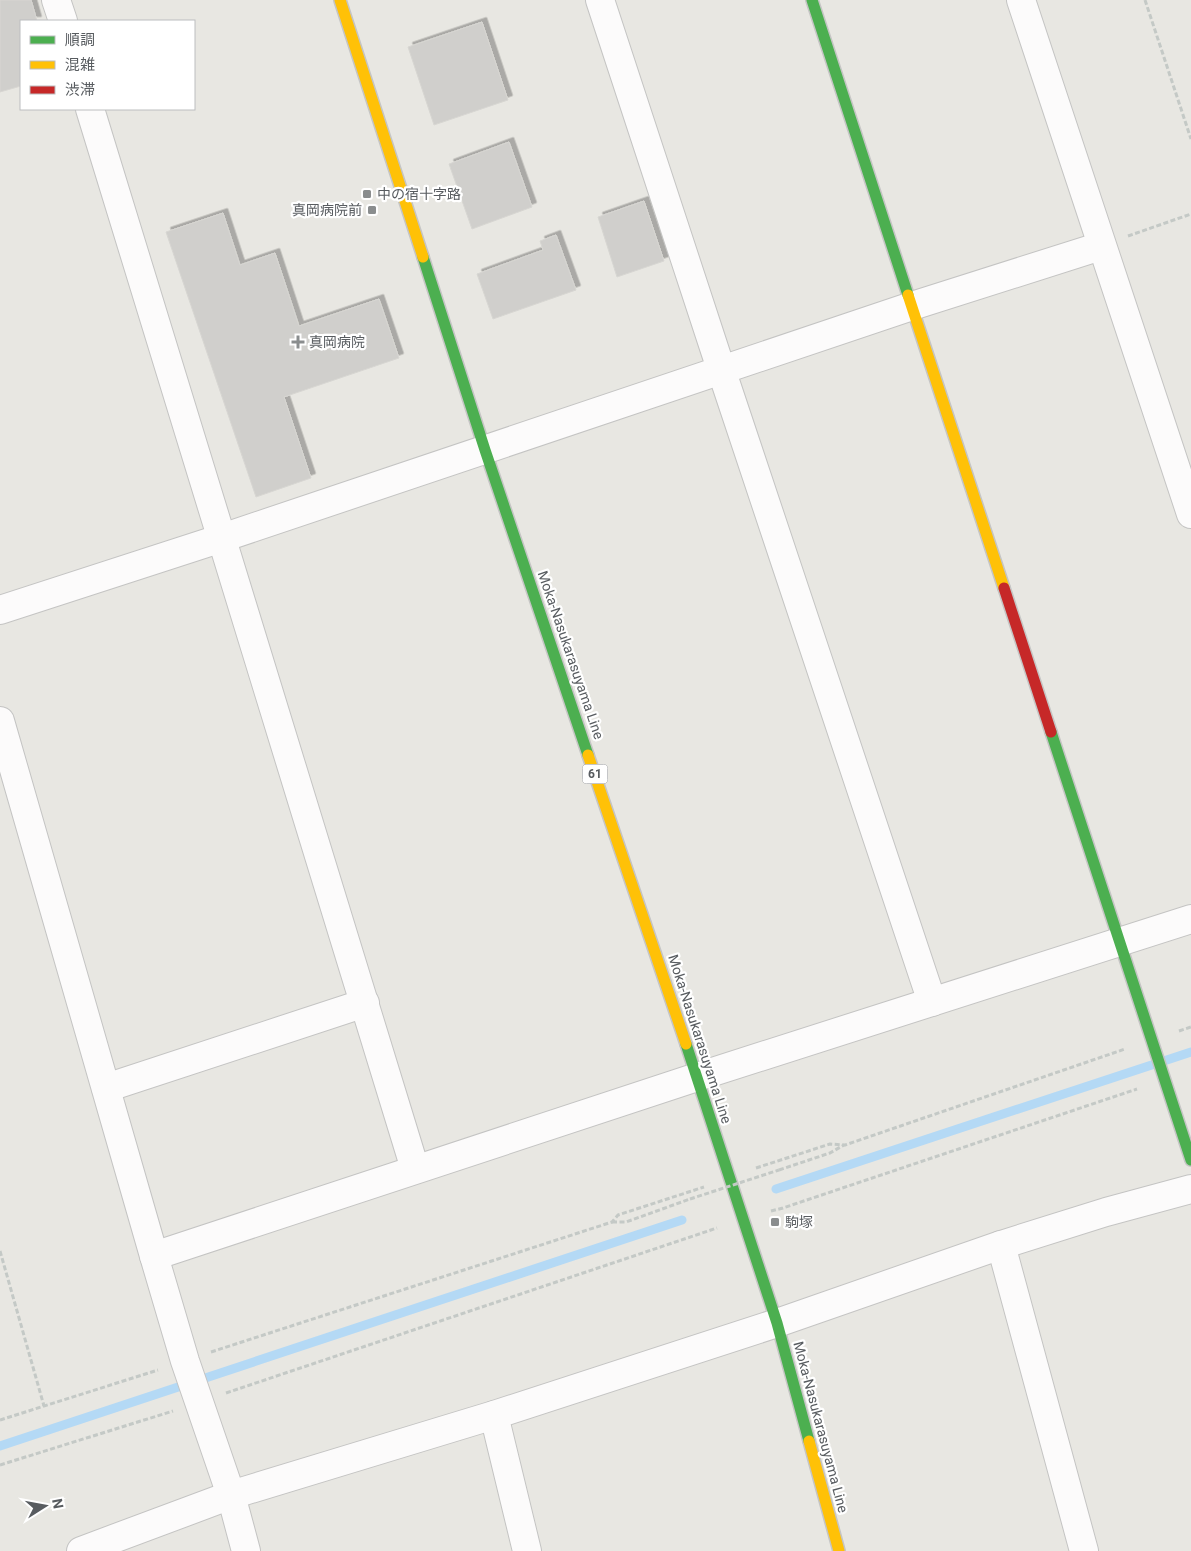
<svg xmlns="http://www.w3.org/2000/svg" width="1191" height="1551" font-family="Roboto,'Noto Sans JP',sans-serif">
<style>
.lines{fill:none;stroke-linecap:round;stroke-linejoin:round}
.stream{stroke:#b4d9f5;stroke-width:9}
.building{fill:#d0cfcc;stroke:#d7d6d2;filter:url(#shadow)}
.street-casing{stroke:#c4c4c3;stroke-width:30}
.fast-casing{stroke:#c5c5c4;stroke-width:14}
.slow-casing{stroke:#c5c5c4;stroke-width:14}
.jam-casing{stroke:#c5c5c4;stroke-width:14}
.path{stroke:#c4c9c6;stroke-width:3;stroke-dasharray:5 2.5;stroke-linecap:butt}
.street{stroke:#fcfbfb;stroke-width:28}
.fast{stroke:#4caf50;stroke-width:11}
.slow{stroke:#ffc107;stroke-width:11}
.jam{stroke:#c62828;stroke-width:11}
.path-bridge{stroke:#c4c9c6;stroke-width:3;stroke-dasharray:5 2.5;stroke-linecap:butt}
.poi-dot{fill:#8a8d8e;stroke:#fff;stroke-width:2}
.labels{text-anchor:middle;dominant-baseline:central;stroke-width:4.5;stroke-linejoin:round;paint-order:stroke}
.shield{fill:#fff;stroke:#8a8d90;stroke-width:1}
.shield-label{font-size:12px;font-weight:bold;fill:#585c60}
.poi-label{font-size:14px;fill:#585c60;stroke:#fff;text-anchor:start}
.street-label{font-size:14px;fill:#585c60;stroke:#fff}
</style>
<defs>
<filter id="shadow"><feDropShadow dx="4.5" dy="-4.5" stdDeviation="0" flood-color="#0004"/></filter>
</defs>
<rect width="100%" height="100%" fill="#e8e7e2"/>
<g class="lines">
<g class="stream">
<polyline points="776,1189 1191,1052"/>
<polyline points="0,1446 682,1220"/>
</g>
</g>
<g class="building">
<polygon points="0,0 31,0 37,21 21,21 21,86 0,92"/>
<polygon points="482,22 508,100 434,125 408,47"/>
<polygon points="509,142 532,207 472,229 449,164"/>
<polygon points="644,201 664,261 617,277 598,217"/>
<polygon points="223,213 240,265 275,253 299,326 379,299 399,358 284,397 311,478 256,497 166,232"/>
<polygon points="556,235 576,290 493,319 477,274 543,250 540,241"/>
</g>
<g class="lines">
<defs>
<g id="street">
<polyline points="56,0 63,21"/>
<polyline points="600,0 721,369 932,1002"/>
<polyline points="1021,0 1191,514"/>
<polyline points="90,109 415,1169"/>
<polyline points="0,610 222,538 912,306 1101,246"/>
<polyline points="0,721 154,1256 185,1361 231,1495 246,1551"/>
<polyline points="106,1088 365,1003"/>
<polyline points="1001,1245 1084,1551"/>
<polyline points="154,1256 697,1077 1191,919"/>
<polyline points="494,1415 527,1551"/>
<polyline points="81,1551 231,1495 494,1415 777,1323 1001,1245 1106,1212 1191,1189"/>
</g>
<g id="fast">
<polyline points="812,0 908,295"/>
<polyline points="423,257 485,450 588,755"/>
<polyline points="1051,732 1191,1160"/>
<polyline points="686,1044 777,1323 809,1441"/>
</g>
<g id="slow">
<polyline points="340,0 423,257"/>
<polyline points="908,295 1004,588"/>
<polyline points="588,755 686,1044"/>
<polyline points="809,1441 839,1551"/>
</g>
<polyline id="jam" points="1004,588 1051,732"/>
</defs>
<use href="#street" class="street-casing"/>
<use href="#fast" class="fast-casing"/>
<use href="#slow" class="slow-casing"/>
<use href="#jam" class="jam-casing"/>
<g class="path">
<polyline points="1145,0 1191,139"/>
<polyline points="1128,236 1191,214"/>
<polyline points="1179,1031 1191,1027"/>
<polyline points="756,1168 830,1144 845,1145 1125,1049"/>
<polyline points="779,1170 830,1153 844,1145"/>
<polyline points="771,1211 783,1208 1137,1089"/>
<polyline points="612,1222 626,1222 690,1199"/>
<polyline points="0,1251 44,1406"/>
<polyline points="211,1352 612,1222 618,1215 704,1187"/>
<polyline points="226,1393 717,1228"/>
<polyline points="0,1420 158,1370"/>
<polyline points="0,1465 173,1411"/>
</g>
<use href="#street" class="street"/>
<use href="#fast" class="fast"/>
<use href="#slow" class="slow"/>
<use href="#jam" class="jam"/>
<polyline class="path-bridge" points="690,1199 779,1170"/>
</g>
<g class="poi-dot">
<rect x="362" y="189" width="10" height="10" rx="2.5"/>
<rect x="367" y="205" width="10" height="10" rx="2.5"/>
<path d="M295.5 334.5h5v5h5v5h-5v5h-5v-5h-5v-5h5z"/>
<rect x="770" y="1217" width="10" height="10" rx="2.5"/>
</g>
<g class="labels">
<rect class="shield" x="582.5" y="764.5" width="25" height="19" rx="4"/>
<g class="shield-label">
<text x="595" y="774">61</text>
</g>
<g class="poi-label">
<text x="377" y="194">中の宿十字路</text>
<text x="362" y="210" text-anchor="end">真岡病院前</text>
<text x="309" y="342">真岡病院</text>
<text x="785" y="1222">駒塚</text>
</g>
<g class="street-label">
<text transform="translate(571 655) rotate(71)">Moka-Nasukarasuyama Line</text>
<text transform="translate(700 1039) rotate(72)">Moka-Nasukarasuyama Line</text>
<text transform="translate(821 1427) rotate(75)">Moka-Nasukarasuyama Line</text>
</g>
</g>
<rect x="20" y="20" width="175" height="90" fill="#ffffff" stroke="#bcbebf"/>
<rect x="30" y="36" width="25" height="8" fill="#4caf50" stroke="#bcbebf"/>
<text x="65" y="45" font-size="15" fill="#585c60">順調</text>
<rect x="30" y="61" width="25" height="8" fill="#ffc107" stroke="#bcbebf"/>
<text x="65" y="70" font-size="15" fill="#585c60">混雑</text>
<rect x="30" y="86" width="25" height="8" fill="#c62828" stroke="#bcbebf"/>
<text x="65" y="95" font-size="15" fill="#585c60">渋滞</text>
<g transform="translate(45 1506) rotate(79)" stroke="#ffffff" stroke-width="4" paint-order="stroke">
<path d="M0-4L9 19L0 12L-9 19Z" fill="#585c60"/>
<text y="-8" font-size="14" font-weight="bold" text-anchor="middle" fill="#585c60">N</text>
</g>
</svg>
